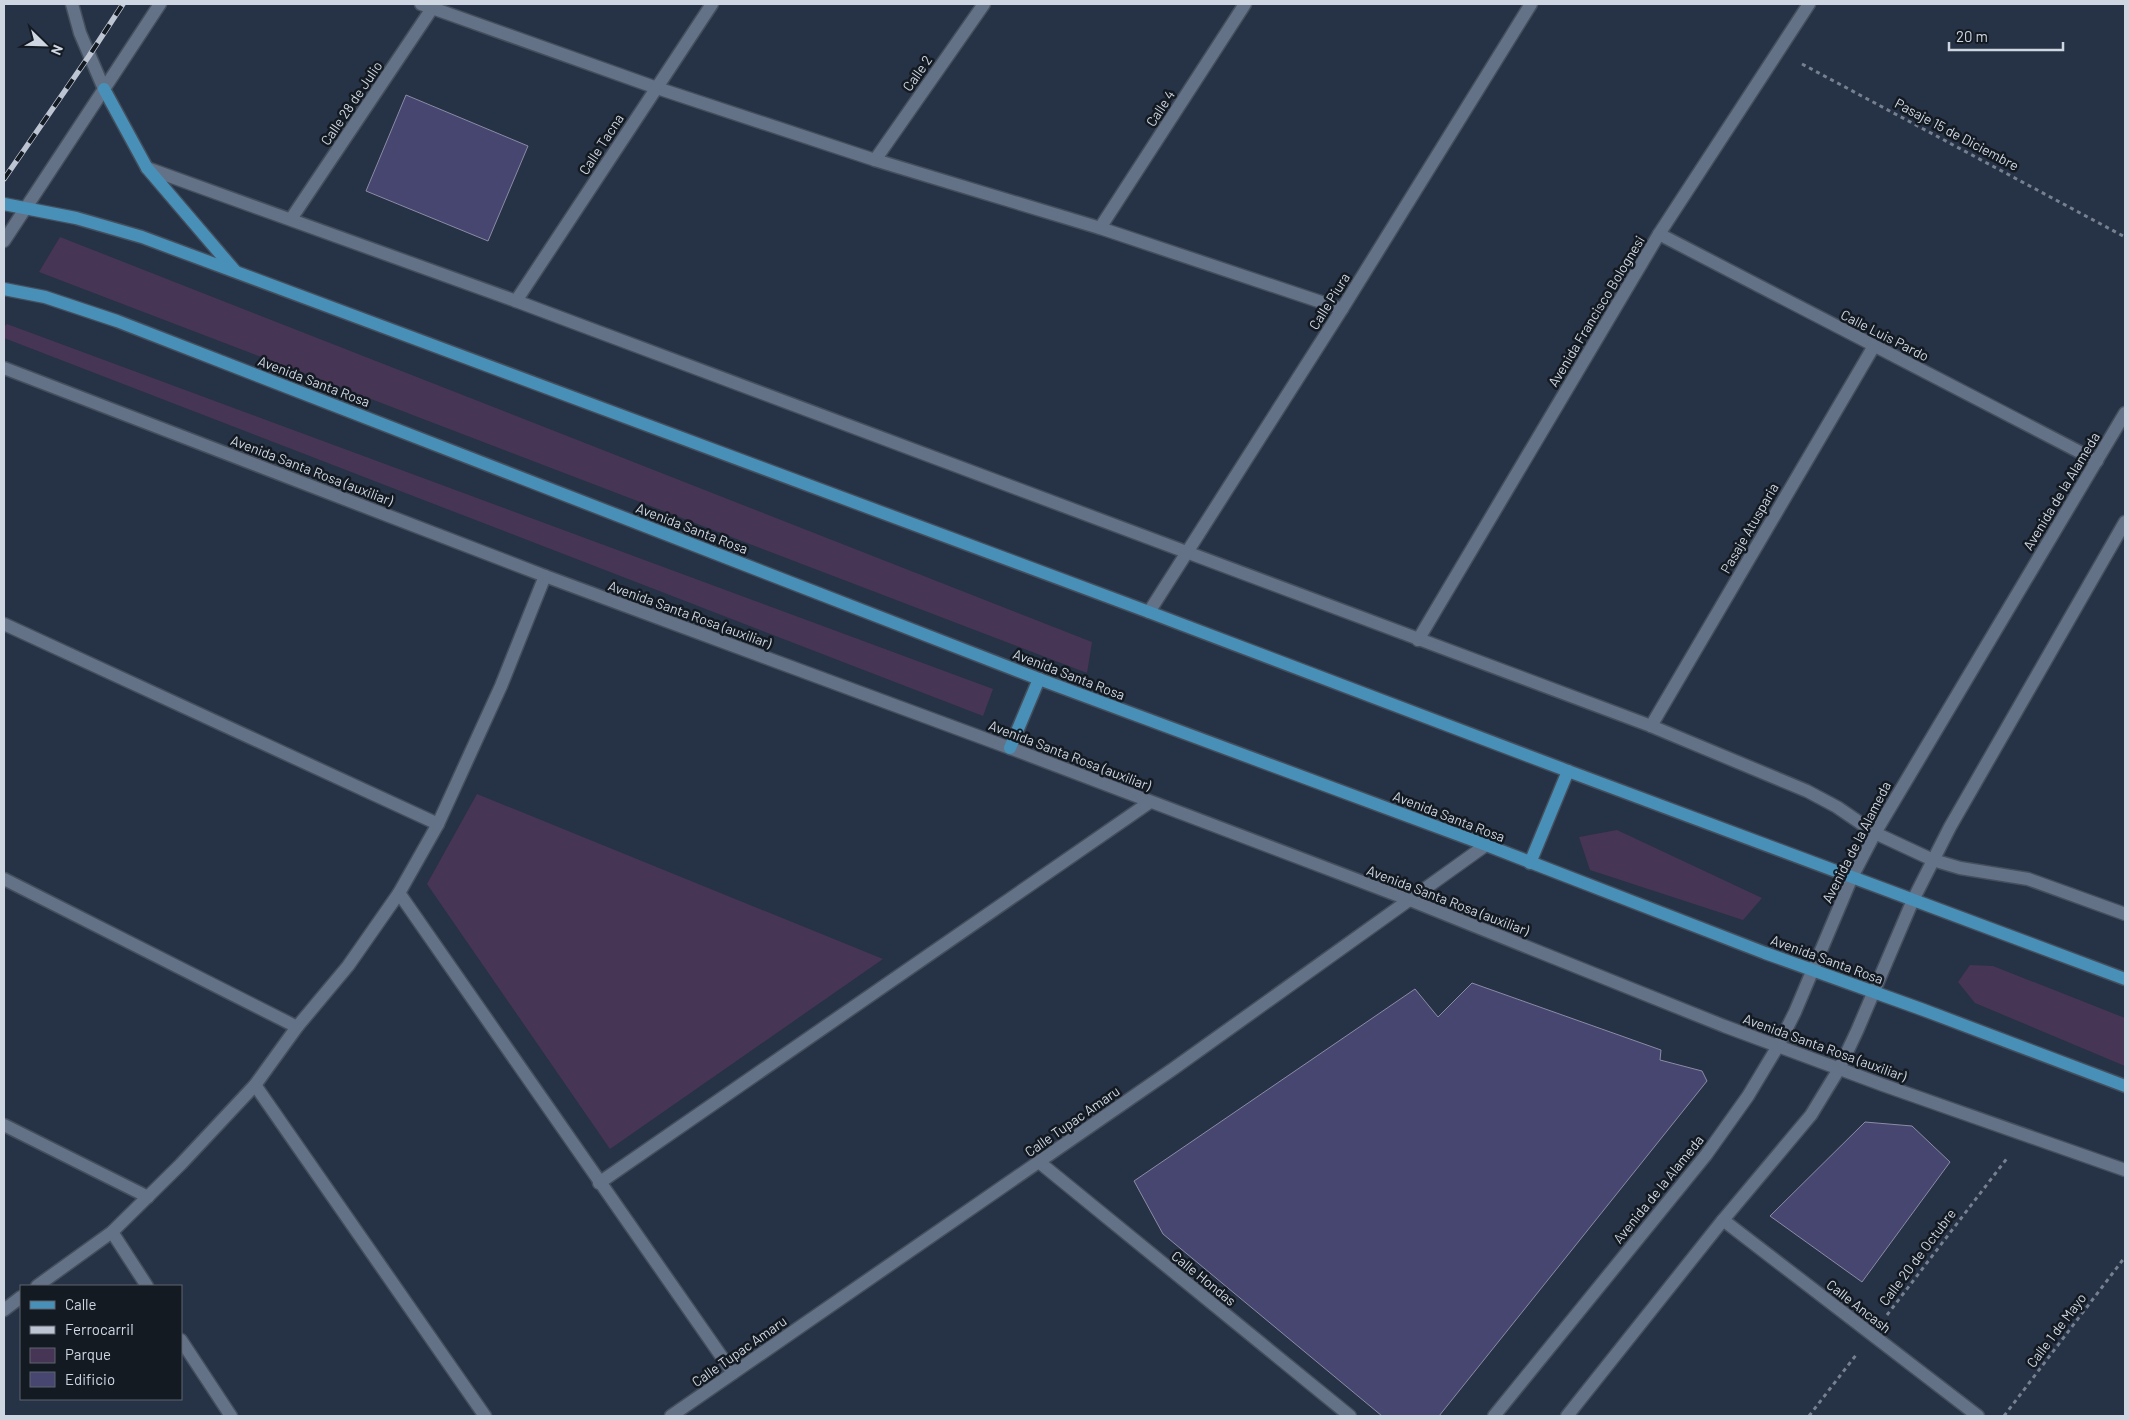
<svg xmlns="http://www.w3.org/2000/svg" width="2129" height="1420" font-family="Barlow,sans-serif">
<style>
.green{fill:#473555}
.building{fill:#474671;stroke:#8b8ca5}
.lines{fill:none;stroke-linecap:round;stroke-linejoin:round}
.minor-casing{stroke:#444f5e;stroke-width:15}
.major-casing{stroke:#444f5e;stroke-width:15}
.path{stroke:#768090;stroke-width:3;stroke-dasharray:4 4;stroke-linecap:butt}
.minor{stroke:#647288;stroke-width:12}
.major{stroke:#4890b7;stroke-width:12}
.rail-casing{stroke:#bdc5d2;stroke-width:5.5}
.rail{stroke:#141a22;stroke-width:4;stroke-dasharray:11;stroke-linecap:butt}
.labels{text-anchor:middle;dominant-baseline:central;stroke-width:5;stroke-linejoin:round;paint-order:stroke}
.street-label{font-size:14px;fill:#ced6e2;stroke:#141a22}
</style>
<rect width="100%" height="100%" fill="#263245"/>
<g class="green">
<polygon points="60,237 1092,642 1087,673 39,272"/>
<polygon points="7,324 993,689 983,716 4,338 4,327"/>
<polygon points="477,794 883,959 610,1149 427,884"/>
<polygon points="1617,830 1762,898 1743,920 1590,870 1579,837"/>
<polygon points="1970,965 1993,966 2125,1018 2125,1066 1975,1003 1958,982"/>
</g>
<g class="building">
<polygon points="406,95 528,146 488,241 366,191"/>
<polygon points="1472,983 1661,1050 1660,1060 1702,1071 1707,1081 1439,1416 1382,1416 1163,1234 1134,1181 1415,989 1438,1017"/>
<polygon points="1865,1122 1912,1126 1950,1162 1862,1282 1770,1216"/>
</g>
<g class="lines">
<defs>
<g id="minor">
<polyline points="72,4 80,33 104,89"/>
<polyline points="421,4 657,88 875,160 1100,228 1342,309"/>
<polyline points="875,160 984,4"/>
<polyline points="147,168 516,301 1651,726 1807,791 1837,807 1875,833 1933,860 1960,868 2028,879 2125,914"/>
<polyline points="291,219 435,4"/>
<polyline points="1100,228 1245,4"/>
<polyline points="1659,234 2097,461"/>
<polyline points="4,241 160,4"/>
<polyline points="516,301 712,4"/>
<polyline points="4,368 545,576 1010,748 1410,900 1724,1026 1883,1085 2125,1170"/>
<polyline points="1149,612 1342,309 1531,4"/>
<polyline points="4,624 438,824"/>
<polyline points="1418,640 1659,234 1809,4"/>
<polyline points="1651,726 1874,346"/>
<polyline points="4,879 297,1027"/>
<polyline points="399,893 733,1373"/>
<polyline points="255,1085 485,1416"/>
<polyline points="4,1125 148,1197"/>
<polyline points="1039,1162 1350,1416"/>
<polyline points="599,1183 1150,802"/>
<polyline points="1723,1220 1978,1416"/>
<polyline points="112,1232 147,1286"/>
<polyline points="37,1286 112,1232 181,1164 255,1085 297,1027 348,966 399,893 438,824 501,686 545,576"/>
<polyline points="4,1310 21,1297"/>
<polyline points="181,1340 231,1416"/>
<polyline points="671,1416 1173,1069 1486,845"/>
<polyline points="1494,1416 1706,1155 1748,1096 1778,1046 1795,1012 1852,877 1875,833 2125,413"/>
<polyline points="1567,1416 1723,1220 1811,1115 1839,1069 1857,1031 1913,900 1950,827 2125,522"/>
</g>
<g id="major">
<polyline points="104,89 147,168 235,271"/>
<polyline points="4,204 76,218 142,237 1149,612 1568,771 2125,979"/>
<polyline points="4,289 45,297 117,321 1039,679 1486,845 1765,953 1921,1009 2125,1086"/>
<polyline points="1010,748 1039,679"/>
<polyline points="1530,863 1568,771"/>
</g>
</defs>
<use href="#minor" class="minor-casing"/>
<use href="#major" class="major-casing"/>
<g class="path">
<polyline points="1802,64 2125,237"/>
<polyline points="1887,1315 2008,1157"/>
<polyline points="1809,1416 1856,1355"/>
<polyline points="2004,1416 2125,1257"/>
</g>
<use href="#minor" class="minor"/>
<use href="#major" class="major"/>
<defs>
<polyline id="rail" points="4,179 89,56 123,4"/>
</defs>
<use href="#rail" class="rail-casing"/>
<use href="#rail" class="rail"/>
</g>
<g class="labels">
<g class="street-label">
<text transform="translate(917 73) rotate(-55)">Calle 2</text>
<text transform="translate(351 103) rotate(-56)">Calle 28 de Julio</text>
<text transform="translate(1160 108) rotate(-57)">Calle 4</text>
<text transform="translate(1957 134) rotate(28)">Pasaje 15 de Diciembre</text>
<text transform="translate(601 144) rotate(-57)">Calle Tacna</text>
<text transform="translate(1329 301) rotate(-58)">Calle Piura</text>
<text transform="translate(1596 311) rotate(-59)">Avenida Francisco Bolognesi</text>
<text transform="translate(1885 335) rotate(27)">Calle Luis Pardo</text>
<text transform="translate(314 381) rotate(21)">Avenida Santa Rosa</text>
<text transform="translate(312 470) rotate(21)">Avenida Santa Rosa (auxiliar)</text>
<text transform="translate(2061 491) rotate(-59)">Avenida de la Alameda</text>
<text transform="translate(692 528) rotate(21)">Avenida Santa Rosa</text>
<text transform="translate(1749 528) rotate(-60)">Pasaje Atusparia</text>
<text transform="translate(690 614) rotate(20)">Avenida Santa Rosa (auxiliar)</text>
<text transform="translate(1069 674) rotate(21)">Avenida Santa Rosa</text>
<text transform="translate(1070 755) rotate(21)">Avenida Santa Rosa (auxiliar)</text>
<text transform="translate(1449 816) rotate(21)">Avenida Santa Rosa</text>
<text transform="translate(1856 842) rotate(-63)">Avenida de la Alameda</text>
<text transform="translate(1448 900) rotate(21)">Avenida Santa Rosa (auxiliar)</text>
<text transform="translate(1827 959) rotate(20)">Avenida Santa Rosa</text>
<text transform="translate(1825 1047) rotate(20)">Avenida Santa Rosa (auxiliar)</text>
<text transform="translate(1072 1121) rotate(-35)">Calle Tupac Amaru</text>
<text transform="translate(1658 1189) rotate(-51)">Avenida de la Alameda</text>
<text transform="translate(1917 1257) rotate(-53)">Calle 20 de Octubre</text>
<text transform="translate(1204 1278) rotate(39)">Calle Hondas</text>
<text transform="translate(1859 1306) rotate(38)">Calle Ancash</text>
<text transform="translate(2056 1330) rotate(-53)">Calle 1 de Mayo</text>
<text transform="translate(739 1351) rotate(-35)">Calle Tupac Amaru</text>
</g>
</g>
<rect width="2129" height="1420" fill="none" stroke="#ced6e2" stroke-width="10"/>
<rect x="20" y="1285" width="162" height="115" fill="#141a22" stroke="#5e656f"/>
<rect x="30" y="1301" width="25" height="8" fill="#4890b7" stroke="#5e656f"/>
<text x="65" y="1310" font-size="15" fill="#ced6e2">Calle</text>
<rect x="30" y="1326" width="25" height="8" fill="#bdc5d2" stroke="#5e656f"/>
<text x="65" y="1335" font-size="15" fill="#ced6e2">Ferrocarril</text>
<rect x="30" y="1348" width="25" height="15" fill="#473555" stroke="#5e656f"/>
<text x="65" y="1360" font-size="15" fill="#ced6e2">Parque</text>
<rect x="30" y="1372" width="25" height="15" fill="#474671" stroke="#5e656f"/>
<text x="65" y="1385" font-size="15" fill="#ced6e2">Edificio</text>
<g transform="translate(45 45) rotate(113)" stroke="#141a22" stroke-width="4" paint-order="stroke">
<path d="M0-4L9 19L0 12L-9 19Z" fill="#ced6e2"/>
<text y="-8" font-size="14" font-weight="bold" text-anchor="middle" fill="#ced6e2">N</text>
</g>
<path d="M1949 42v8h114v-8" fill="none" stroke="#ced6e2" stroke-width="2.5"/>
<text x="1956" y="42" font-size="15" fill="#ced6e2" stroke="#141a22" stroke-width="4" paint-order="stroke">20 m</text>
</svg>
